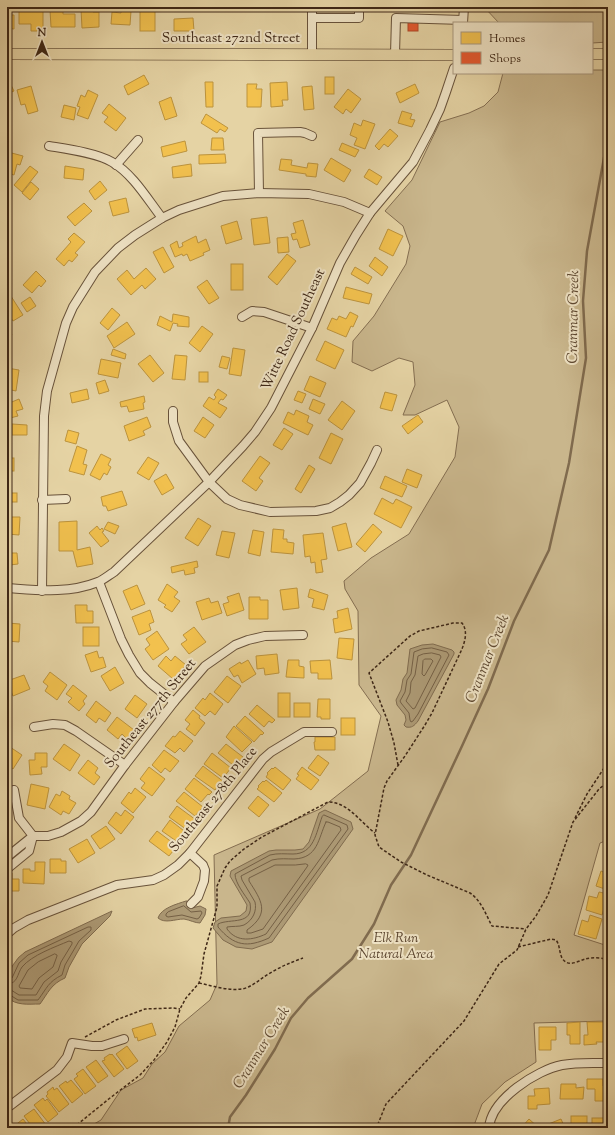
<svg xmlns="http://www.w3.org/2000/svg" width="615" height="1135" font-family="'Sorts Mill Goudy',serif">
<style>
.green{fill:#c9b68c;stroke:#846e51}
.water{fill:#ac9974;stroke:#806b4e}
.homes{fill:#f2c14e;stroke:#bc933d}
.shops{fill:#e4572e;stroke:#b24927}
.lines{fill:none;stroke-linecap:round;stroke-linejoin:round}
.shore{stroke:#756045;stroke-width:1}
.stream{stroke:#806b4e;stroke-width:2.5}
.minor-casing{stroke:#68523a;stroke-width:10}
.major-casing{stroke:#3e2716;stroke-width:12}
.path{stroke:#3e2716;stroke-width:1.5;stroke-dasharray:3 2;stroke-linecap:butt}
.minor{stroke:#eee2c4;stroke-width:8}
.major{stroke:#e5d3a4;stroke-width:11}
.labels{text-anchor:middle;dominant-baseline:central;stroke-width:4;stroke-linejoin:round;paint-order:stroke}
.street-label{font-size:14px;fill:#3e2716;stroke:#eee2c4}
.park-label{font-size:14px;font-style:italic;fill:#5a442e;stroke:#eee2c4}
.water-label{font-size:15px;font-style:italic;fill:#5f4932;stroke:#eee2c4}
</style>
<rect width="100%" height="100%" fill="#e5d3a4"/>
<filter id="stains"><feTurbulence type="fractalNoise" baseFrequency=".005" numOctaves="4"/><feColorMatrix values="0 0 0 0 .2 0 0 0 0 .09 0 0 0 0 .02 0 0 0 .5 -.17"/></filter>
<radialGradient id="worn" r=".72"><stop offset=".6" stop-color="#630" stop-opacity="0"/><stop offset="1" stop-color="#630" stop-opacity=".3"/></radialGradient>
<g class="green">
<polygon points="484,7 608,7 608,42 592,43 592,23 499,23"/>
<polygon points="592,70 608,70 608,840 600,843 574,935 608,946 608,1021 534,1023 536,1062 505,1082 482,1104 473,1128 87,1128 101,1120 121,1090 143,1078 152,1064 165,1052 179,1026 210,1000 217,984 214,855 320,809 368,771 381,716 359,685 358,611 345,589 344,581 371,558 409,534 455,457 459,427 447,400 415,415 403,415 415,385 413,362 399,358 372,371 352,362 353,341 374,316 406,264 410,246 403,226 385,211 412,180 440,122 469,113 484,106 498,92 503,73 592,73"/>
</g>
<g class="water">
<path d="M433 644 452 650 454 652V654L418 721C414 726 412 728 406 727L404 725 406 720 405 715 397 705 396 700 401 690 403 679 407 673 410 649 422 645Z"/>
<polygon points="325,810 351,822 353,829 272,942 252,949 236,947 223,940 213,928 215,922 221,918 240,916 246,911 247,905 230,876 231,871 269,851 276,850 295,850 303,849 309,842 319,813"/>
<path d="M186 901H187L190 907 192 908 200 906 206 909 205 915 200 923C195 923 190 920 184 919 175 919 165 924 158 918 161 908 177 904 186 901Z"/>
<path d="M112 911 110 916 82 944 69 967 65 978C51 984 48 993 40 1004 28 1004 16 1006 7 997 7 985 7 971 16 961 18 957 22 955 25 952Z"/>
</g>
<g class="homes">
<rect x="140" y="8" width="15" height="23"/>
<polygon points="43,9 43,31 31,31 31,24 19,24 19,10"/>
<polygon points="81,9 93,9 93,12 99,12 99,27 82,28"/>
<polygon points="50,10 63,10 63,14 75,14 75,27 51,27"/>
<polygon points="121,11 131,11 130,25 111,24 112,12 121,13"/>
<polygon points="7,15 14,15 14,29 7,28"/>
<polygon points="193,18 194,31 174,31 174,19"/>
<polygon points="144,75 149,84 128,95 124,86"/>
<rect x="325" y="77" width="9" height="17"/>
<polygon points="9,81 14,91 7,94 7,82"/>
<polygon points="205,82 213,82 213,107 206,107"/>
<polygon points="287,82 288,100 282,100 283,106 271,107 270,83"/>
<polygon points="247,84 257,84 256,89 262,89 261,107 247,107"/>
<polygon points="415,84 419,93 400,103 396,93"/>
<polygon points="31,86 38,111 28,114 25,104 21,105 17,90"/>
<polygon points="312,86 314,109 304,110 302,87"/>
<polygon points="348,89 361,99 351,113 346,109 343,114 334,107"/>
<polygon points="88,90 98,95 88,119 77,115 80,107 77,106 81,95 85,97"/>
<polygon points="171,97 177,116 165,120 159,102"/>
<polygon points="109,104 126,118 116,131 104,122 108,117 102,113"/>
<polygon points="64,105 76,108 74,120 61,117"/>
<polygon points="402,111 412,114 410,119 415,120 412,127 398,123"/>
<polygon points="206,114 228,128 225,132 220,129 217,133 201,123"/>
<polygon points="363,120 375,124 365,149 354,145 357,138 350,135 354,123 361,126"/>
<polygon points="390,129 398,136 388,147 384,144 379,150 375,146"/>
<polygon points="212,138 223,138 224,150 211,150"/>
<polygon points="185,141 187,151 163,157 161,147"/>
<polygon points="342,143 359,150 355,157 339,150"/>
<polygon points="8,152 23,156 20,165 17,164 14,175 7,173 7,155"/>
<polygon points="225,154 226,163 199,164 199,155"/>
<polygon points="331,158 351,170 344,182 324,170"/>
<polygon points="281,159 292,160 291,165 307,168 308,163 318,164 316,177 306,176 306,174 279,170"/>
<polygon points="191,164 192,176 173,178 172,167"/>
<polygon points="30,166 38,172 22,192 14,185"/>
<polygon points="65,166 84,169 83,180 64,178"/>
<polygon points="369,169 382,177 377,185 364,177"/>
<polygon points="100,181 107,190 95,200 89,191"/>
<polygon points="31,182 39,189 30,200 22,193"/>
<polygon points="126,198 129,212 113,216 109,202"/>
<polygon points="84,203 92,211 75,226 67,217"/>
<polygon points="267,217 270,243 254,245 251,219"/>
<polygon points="303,220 310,245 300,248 297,239 293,240 291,234 296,233 293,223"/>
<polygon points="237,221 242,239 226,244 221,226"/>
<polygon points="388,229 403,236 393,256 379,249"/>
<polygon points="74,233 85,242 75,253 78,255 72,262 69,260 64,266 56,259 71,242 68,239"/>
<polygon points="196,236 198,243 206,239 210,250 203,253 204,255 190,261 187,254 183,256 182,254 175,257 170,245 177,241 179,248 183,246 182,243"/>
<polygon points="288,237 289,252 278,253 277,238"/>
<polygon points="163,247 174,267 164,273 153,252"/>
<polygon points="287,254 296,261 277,285 268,277"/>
<polygon points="375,257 388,267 382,276 369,266"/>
<rect x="231" y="264" width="12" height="26"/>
<polygon points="355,267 372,277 368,284 351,274"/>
<polygon points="146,268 156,279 145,289 142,285 131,295 117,279 127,270 134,279"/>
<polygon points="36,271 46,281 41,287 39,285 32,293 23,285"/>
<polygon points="207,280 219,298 209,304 197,287"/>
<polygon points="346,287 372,294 369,304 343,298"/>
<polygon points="9,293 23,315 13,321 7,311 7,294"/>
<polygon points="30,297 36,306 27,312 21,303"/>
<polygon points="112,308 120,315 108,330 100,323"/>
<polygon points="350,312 358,316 353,327 351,326 346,337 327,329 332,318 337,320 339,316 346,319"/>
<polygon points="173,314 189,317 189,327 177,326 178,324 173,323 170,331 157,325 160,316 172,322"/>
<polygon points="127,322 135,334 114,348 107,336"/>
<polygon points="202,326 213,334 200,352 189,343"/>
<polygon points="7,332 12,334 7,343"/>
<polygon points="325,341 344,350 335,369 316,360"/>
<polygon points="233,348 245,350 241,376 229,374"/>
<polygon points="113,349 126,354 125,359 111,355"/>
<polygon points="150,355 164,373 153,382 138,364"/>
<polygon points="175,355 187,356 185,380 172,379"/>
<polygon points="222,356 230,358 227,369 219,367"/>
<polygon points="101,359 121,363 118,378 98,374"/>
<polygon points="7,368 19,370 16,391 7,389"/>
<rect x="199" y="372" width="9" height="10"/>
<polygon points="310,376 326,383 320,397 304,390"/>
<polygon points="105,380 109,391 99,394 96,383"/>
<polygon points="87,389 89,399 72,403 70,393"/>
<polygon points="218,389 227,395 223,400 221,399 218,403 227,408 220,418 203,406 209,397 214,400 216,397 214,395"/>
<polygon points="298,391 306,394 302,403 294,400"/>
<polygon points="385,392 397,395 392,411 380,408"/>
<polygon points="144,396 145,402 143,403 144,409 129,412 127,406 121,407 120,402"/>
<polygon points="19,399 23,409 16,411 18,416 10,418 8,414 7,415 7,404"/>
<polygon points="313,399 325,404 320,414 309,409"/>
<polygon points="342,401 355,411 342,430 328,420"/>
<polygon points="296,410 309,416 307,422 313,425 308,435 283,423 288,412 294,415"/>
<polygon points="418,415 423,422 408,434 402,426"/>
<polygon points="147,417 151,427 143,431 145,435 129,441 124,426"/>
<polygon points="203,417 214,425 205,438 194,431"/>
<polygon points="12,424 27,425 27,435 12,435"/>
<polygon points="284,428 293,434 282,450 273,445"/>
<polygon points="68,430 79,433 76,444 65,441"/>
<polygon points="331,433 343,439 331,464 319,458"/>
<rect x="7" y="436" width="4" height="12"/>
<polygon points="77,446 87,450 83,464 87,465 84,475 69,471"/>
<polygon points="101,454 111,459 108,465 111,467 107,475 104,473 100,480 90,475"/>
<polygon points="260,456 270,463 259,478 263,481 256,491 242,481"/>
<polygon points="148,457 159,463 149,480 137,473"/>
<rect x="7" y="458" width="7" height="13"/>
<polygon points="309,465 315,469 301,493 295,489"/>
<polygon points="407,469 422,475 417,488 402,482"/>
<polygon points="166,474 174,488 162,495 154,481"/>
<polygon points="385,476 407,486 402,497 380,488"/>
<polygon points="122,491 127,505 108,511 106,506 103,506 101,497"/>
<rect x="7" y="493" width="10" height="9"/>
<polygon points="382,498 393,504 396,499 412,507 401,528 374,514"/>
<polygon points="7,517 20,517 19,535 7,534"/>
<polygon points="198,518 211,526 198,546 185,538"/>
<polygon points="77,521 77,550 90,547 93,564 77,567 73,551 59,551 59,522"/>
<polygon points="108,522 119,526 115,534 104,529"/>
<polygon points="346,523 352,547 338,551 332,527"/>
<polygon points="373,524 382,532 365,552 356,544"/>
<polygon points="97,526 100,530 102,528 104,531 102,532 109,541 101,547 89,533"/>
<polygon points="273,529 284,530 283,539 287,539 287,542 294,543 293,554 271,552"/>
<polygon points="253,530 264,532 260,556 248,553"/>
<polygon points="222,531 235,533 229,558 216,555"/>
<polygon points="323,533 327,559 321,560 323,572 316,573 315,562 311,563 310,556 305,557 303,535"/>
<polygon points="7,542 8,542 10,553 17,553 18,564 10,565 10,569 7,570"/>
<polygon points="197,561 198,567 194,568 195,573 185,575 184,570 172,573 171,567"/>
<polygon points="167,584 178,592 174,597 180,601 172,612 164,607 166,605 158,600"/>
<polygon points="137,585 145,604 131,610 123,591"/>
<polygon points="297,588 299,608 283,610 280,590"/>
<polygon points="310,589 328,595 324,610 312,607 314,599 308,597"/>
<polygon points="239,593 244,610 227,616 223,604 229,602 227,597"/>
<polygon points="249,597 260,597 260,600 268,600 268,619 249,619"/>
<polygon points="209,598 211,603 218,601 222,613 202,620 196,602"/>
<polygon points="75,605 87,605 87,611 93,611 93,623 76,623"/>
<polygon points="348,608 352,629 335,633 333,619 338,618 337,611"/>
<polygon points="150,610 154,622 149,624 151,630 139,635 132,617"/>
<polygon points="8,623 20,624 19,642 7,641"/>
<rect x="83" y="627" width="16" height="19"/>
<polygon points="194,627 206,642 189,654 181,644 187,640 183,635"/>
<polygon points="157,631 169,649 153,660 145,649 150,645 146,639"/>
<polygon points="339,638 354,639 352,660 337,658"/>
<polygon points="97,651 99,658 103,657 106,667 91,672 85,655"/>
<polygon points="277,654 279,673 265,675 264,668 257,669 256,656"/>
<polygon points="166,656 171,661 175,656 186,665 173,679 158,666"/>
<polygon points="248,660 256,674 242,683 238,675 234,677 229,669 240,662 241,664"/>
<polygon points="288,660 299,660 299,666 304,667 304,678 286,677"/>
<polygon points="330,660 332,679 318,679 318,673 311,673 310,661"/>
<polygon points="115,667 124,683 110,691 101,676"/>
<polygon points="50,672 67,685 57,700 45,691 48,686 43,682"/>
<polygon points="24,675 30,689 13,696 7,681"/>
<polygon points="227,676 241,686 228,703 214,692"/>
<polygon points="73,685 87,696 83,701 85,704 79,711 68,702 72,698 66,694"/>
<polygon points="210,693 223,704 215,715 210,711 205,716 195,708 203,698 205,700"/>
<rect x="278" y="693" width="12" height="24"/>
<polygon points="135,695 147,704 137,718 125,709"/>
<polygon points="318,699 330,699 330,719 321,719 321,717 317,717"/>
<polygon points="96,701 111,713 105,722 99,718 96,723 86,715"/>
<rect x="294" y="703" width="16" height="14"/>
<polygon points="257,705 275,720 272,723 269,721 264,727 249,714"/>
<polygon points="193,710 200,716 199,718 205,723 195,736 186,729 190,724 185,720"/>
<polygon points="245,716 264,733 262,735 261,734 254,742 236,726"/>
<polygon points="117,717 134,730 127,739 122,734 118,739 107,730"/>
<rect x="341" y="718" width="14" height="17"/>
<polygon points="234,726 252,742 242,752 226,737"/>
<polygon points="180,731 193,741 184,752 180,748 175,753 165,746 173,736 175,737"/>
<polygon points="315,737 335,737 335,750 315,750 314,742 315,742"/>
<polygon points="64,744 80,755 70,771 53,759"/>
<polygon points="226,744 243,757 240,761 237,759 233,765 218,753"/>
<polygon points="7,745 22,755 13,769 7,765"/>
<polygon points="164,750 179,761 170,772 165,768 161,773 152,765"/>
<polygon points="35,753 47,753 47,767 41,767 42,774 30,775 29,760 35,760"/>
<polygon points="212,753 231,768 223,778 204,764"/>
<polygon points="318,755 329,763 320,776 308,768"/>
<polygon points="88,760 98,768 95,773 100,777 94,785 78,773"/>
<polygon points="203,766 224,782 221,787 219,785 215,790 195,776"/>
<polygon points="149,767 165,779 152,796 141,788 145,783 140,779"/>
<polygon points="275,767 291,780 283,790 266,777 268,774 267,773 272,768 273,769"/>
<polygon points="302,767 319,780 311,790 296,779 299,775 297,774"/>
<polygon points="194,778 212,792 209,795 208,794 201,802 185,789"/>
<polygon points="266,780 282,793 274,802 257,789 259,787 258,786 263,781 264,782"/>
<polygon points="31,784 49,788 45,809 27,805"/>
<polygon points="135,788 146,797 133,813 121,803 129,792 131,794"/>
<polygon points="62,791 70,796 69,799 76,803 69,814 63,811 61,815 49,807 56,794 60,796"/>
<polygon points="184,792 203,807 195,816 176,801"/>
<polygon points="258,796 269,805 259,817 248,808"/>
<polygon points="177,806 196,820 194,824 195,825 190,832 169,817"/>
<polygon points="125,810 134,817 121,834 108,823 116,812 121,816"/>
<polygon points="170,820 188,834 183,841 182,840 179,843 162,831"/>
<polygon points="106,826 115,839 100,849 91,836"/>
<polygon points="157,831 177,846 169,856 149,841"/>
<polygon points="87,839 95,853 78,863 69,849"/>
<polygon points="50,859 61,859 61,861 66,861 66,873 50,873"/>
<polygon points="35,862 45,862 44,884 23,883 23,869 30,869 30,871 35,871"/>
<polygon points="601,871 608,874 608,890 596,886"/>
<polygon points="7,873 12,873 12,879 19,879 19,891 7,891"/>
<polygon points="599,892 608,894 605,908 604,908 602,915 586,910 589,896 597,898"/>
<polygon points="590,915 602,919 596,939 578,934 582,920 588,922"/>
<polygon points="580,1022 580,1044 570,1044 570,1035 567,1035 567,1023"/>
<polygon points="587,1022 604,1022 605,1042 596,1042 597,1044 584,1045 584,1035 588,1035"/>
<polygon points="152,1023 156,1035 138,1041 137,1037 135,1038 132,1029"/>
<polygon points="539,1027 556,1027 556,1040 551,1040 551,1050 539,1050"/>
<polygon points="127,1046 138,1061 127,1069 116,1054"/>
<polygon points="110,1054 111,1055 112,1054 124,1069 114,1077 102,1061 105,1060 104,1058"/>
<polygon points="96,1060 108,1076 98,1083 86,1067"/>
<polygon points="83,1069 96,1086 85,1094 74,1079 78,1076 76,1074"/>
<polygon points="587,1079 603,1079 603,1086 606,1086 606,1088 608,1088 608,1101 595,1101 595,1089 587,1089"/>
<polygon points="71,1080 83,1094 72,1103 59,1086 66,1081 67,1083"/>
<polygon points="561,1084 576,1084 576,1088 584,1087 583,1099 560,1099"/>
<polygon points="53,1087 54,1090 57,1088 69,1104 59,1112 46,1096 48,1094 47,1092"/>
<polygon points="549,1088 550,1104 537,1105 537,1109 528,1109 528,1096 535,1096 534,1089"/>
<polygon points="43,1098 45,1101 47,1099 58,1114 48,1122 34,1105"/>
<polygon points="34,1109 46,1125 43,1128 33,1128 24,1116"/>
<rect x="571" y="1116" width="16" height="12"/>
<rect x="592" y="1118" width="16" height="10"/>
<polygon points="23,1119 30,1128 14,1128 13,1127"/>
<polygon points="529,1119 539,1128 521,1128"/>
<polygon points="561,1119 565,1128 547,1128 546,1125"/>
</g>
<rect class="shops" x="408" y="22" width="10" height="9"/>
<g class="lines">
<g class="shore">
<polygon points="432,648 447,652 449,655 418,714 413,721 411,722 410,720 409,713 401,703 400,701 405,692 407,680 411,674 414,652 422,649"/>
<polygon points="432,653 440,655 441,657 415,708 413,709 406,701 410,693 411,682 415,675 418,656 423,654"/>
<polygon points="425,659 431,659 433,661 425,675 424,676 422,674 423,661"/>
<path d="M324 815 347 825 348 829 269 938C247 948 234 946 218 927V924C230 918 254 926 250 903 245 895 235 883 235 874L270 855C278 853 285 854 293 854 314 854 316 833 322 817Z"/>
<path d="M326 822H328L340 827 341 830 266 934C253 940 237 943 227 929V927C232 926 239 927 244 925 253 920 257 911 255 902L242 880 241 876 272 860C280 858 287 859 294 859 318 858 318 839 326 822Z"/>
<path d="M306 864 308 865 307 867 263 929 251 933H247V930C271 913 261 900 249 881V878L275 865H295Z"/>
<polygon points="184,906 191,912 201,911 202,913 199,918 197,919 182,915 168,917 166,916 166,914 168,912"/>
<polygon points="55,954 57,955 57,956 53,967 39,978 32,989 20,988 19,986 28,970 38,962"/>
<path d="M7 979 12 978 19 963 28 955 88 927H91V930L79 941 65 965 62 975C48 982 47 988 38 1000H18L10 995H7"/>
<path d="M7 984C18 984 17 974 22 967 32 955 55 947 69 941L72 942V944L61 962 58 971 44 982 36 995H19L11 990H7"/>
</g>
<polyline class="stream" points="228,1128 230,1117 246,1095 275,1049 291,1018 308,998 352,959 374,924 391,885 411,855 462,746 488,689 514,621 549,550 569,463 586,358 583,301 587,251 608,136"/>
<defs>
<g id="minor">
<polyline points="312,18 359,18 359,7"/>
<polyline points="463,23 464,7"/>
<polyline points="312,54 312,7"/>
<polyline points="395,54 396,18 463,20"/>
<path d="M49 146C67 149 97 153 112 162 133 174 148 200 162 218"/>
<polyline points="116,165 138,140"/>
<polyline points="259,193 258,133 300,132 305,133 312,136"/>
<polyline points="242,317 252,311 264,312 312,328"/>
<polyline points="173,411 173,422 179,441 209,482 227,499 240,505 270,512 316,511 330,508 340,502 349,495 360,483 371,463 377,450"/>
<polyline points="42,500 66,499"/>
<polyline points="99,582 121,639 129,655 140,673 150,683 174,702"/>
<path d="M7 588C37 590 68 594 98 582 103 580 109 575 114 572L209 482 243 446 255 432 271 408 312 328 340 263 356 235 370 213 413 162 430 130 440 109 446 92 454 68"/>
<polyline points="42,591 44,416 47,391 66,323 73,307 95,272 118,248 135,235 162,218 179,210 223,196 259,193 309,194 344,202 370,213"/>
<polyline points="34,727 53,724 65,725 76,731 125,765"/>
<polyline points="190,853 203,865 205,870 204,881 198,897 191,904"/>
<polyline points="7,857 33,836 48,836 61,832 81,821 91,812 125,765 174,702 205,666 235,645 248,640 265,636 303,635"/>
<polyline points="7,869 29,851 33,836 19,818 14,790"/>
<polyline points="7,934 14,928 28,920 117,885 153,880 164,875 178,865 190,853 263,759 271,752 304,732 332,732"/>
<polyline points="7,1108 57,1070 67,1057 72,1043 92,1046 102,1046 124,1039"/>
<path d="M489 1128C491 1099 537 1070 562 1065 577 1062 593 1063 608 1063"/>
</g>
<g id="major">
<polyline points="7,54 454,55"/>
<polyline points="592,54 608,54"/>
</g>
</defs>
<use href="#minor" class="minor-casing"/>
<use href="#major" class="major-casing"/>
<g class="path">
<path d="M398 765 394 743 388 722 369 673 410 636 419 631 453 623H462C468 631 465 641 462 649L432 713 425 725 405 756 387 781 384 788 375 835 379 847 401 862 427 875 470 893C481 900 486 915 492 926L526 929"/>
<polyline points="575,818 587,794 608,762"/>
<path d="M518 947 551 939 556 940C560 945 559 952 562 958 568 968 578 961 585 959 592 957 601 958 608 959"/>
<path d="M199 983C213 986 228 991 242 989 253 987 262 977 272 972 282 966 292 962 303 958"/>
<polyline points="85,1037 116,1020 145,1009 173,1008 180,1009"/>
<path d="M73 1128 110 1098 140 1075 154 1060 167 1042 175 1027 180 1009 186 998 199 983 201 976 204 954 217 907V886L225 868 230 861 244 849 262 837 328 802C348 802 360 822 375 833"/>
<polyline points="374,1128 378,1124 386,1104 464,1021 499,964 517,950 526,929 536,916 548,895 573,822 599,789 608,782"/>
</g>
<use href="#minor" class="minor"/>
<use href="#major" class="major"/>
</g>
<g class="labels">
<g class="street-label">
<text x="231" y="39">Southeast 272nd Street</text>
<text transform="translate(294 330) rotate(-65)">Witte Road Southeast</text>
<text transform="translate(151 714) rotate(-51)">Southeast 277th Street</text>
<text transform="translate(214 800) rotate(-51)">Southeast 278th Place</text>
</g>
<g class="park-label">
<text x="396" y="939">Elk Run<tspan x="396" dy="16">Natural Area</tspan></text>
</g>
<g class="water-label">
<text transform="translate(574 317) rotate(-89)">Cranmar Creek</text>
<text transform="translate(488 659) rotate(-68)">Cranmar Creek</text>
<text transform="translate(262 1048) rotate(-58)">Cranmar Creek</text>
</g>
</g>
<rect width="615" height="1135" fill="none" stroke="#e5d3a4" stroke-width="24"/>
<rect x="8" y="8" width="599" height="1119" fill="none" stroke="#3e2716" stroke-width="2"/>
<rect x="12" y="12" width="591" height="1111" fill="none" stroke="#3e2716"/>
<rect x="453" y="22" width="140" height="52" fill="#eee2c4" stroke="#a8977e"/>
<rect x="461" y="32" width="20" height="12" fill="#f2c14e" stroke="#a8977e"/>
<text x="489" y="42" font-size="12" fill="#3e2716">Homes</text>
<rect x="461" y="52" width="20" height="12" fill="#e4572e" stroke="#a8977e"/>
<text x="489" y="62" font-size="12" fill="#3e2716">Shops</text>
<g transform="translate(42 42)" stroke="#eee2c4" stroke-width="3" paint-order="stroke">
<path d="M0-3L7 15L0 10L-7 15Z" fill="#3e2716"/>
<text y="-6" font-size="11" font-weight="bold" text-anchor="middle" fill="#3e2716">N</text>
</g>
<rect width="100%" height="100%" filter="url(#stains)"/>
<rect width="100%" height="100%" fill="url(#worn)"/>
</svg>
